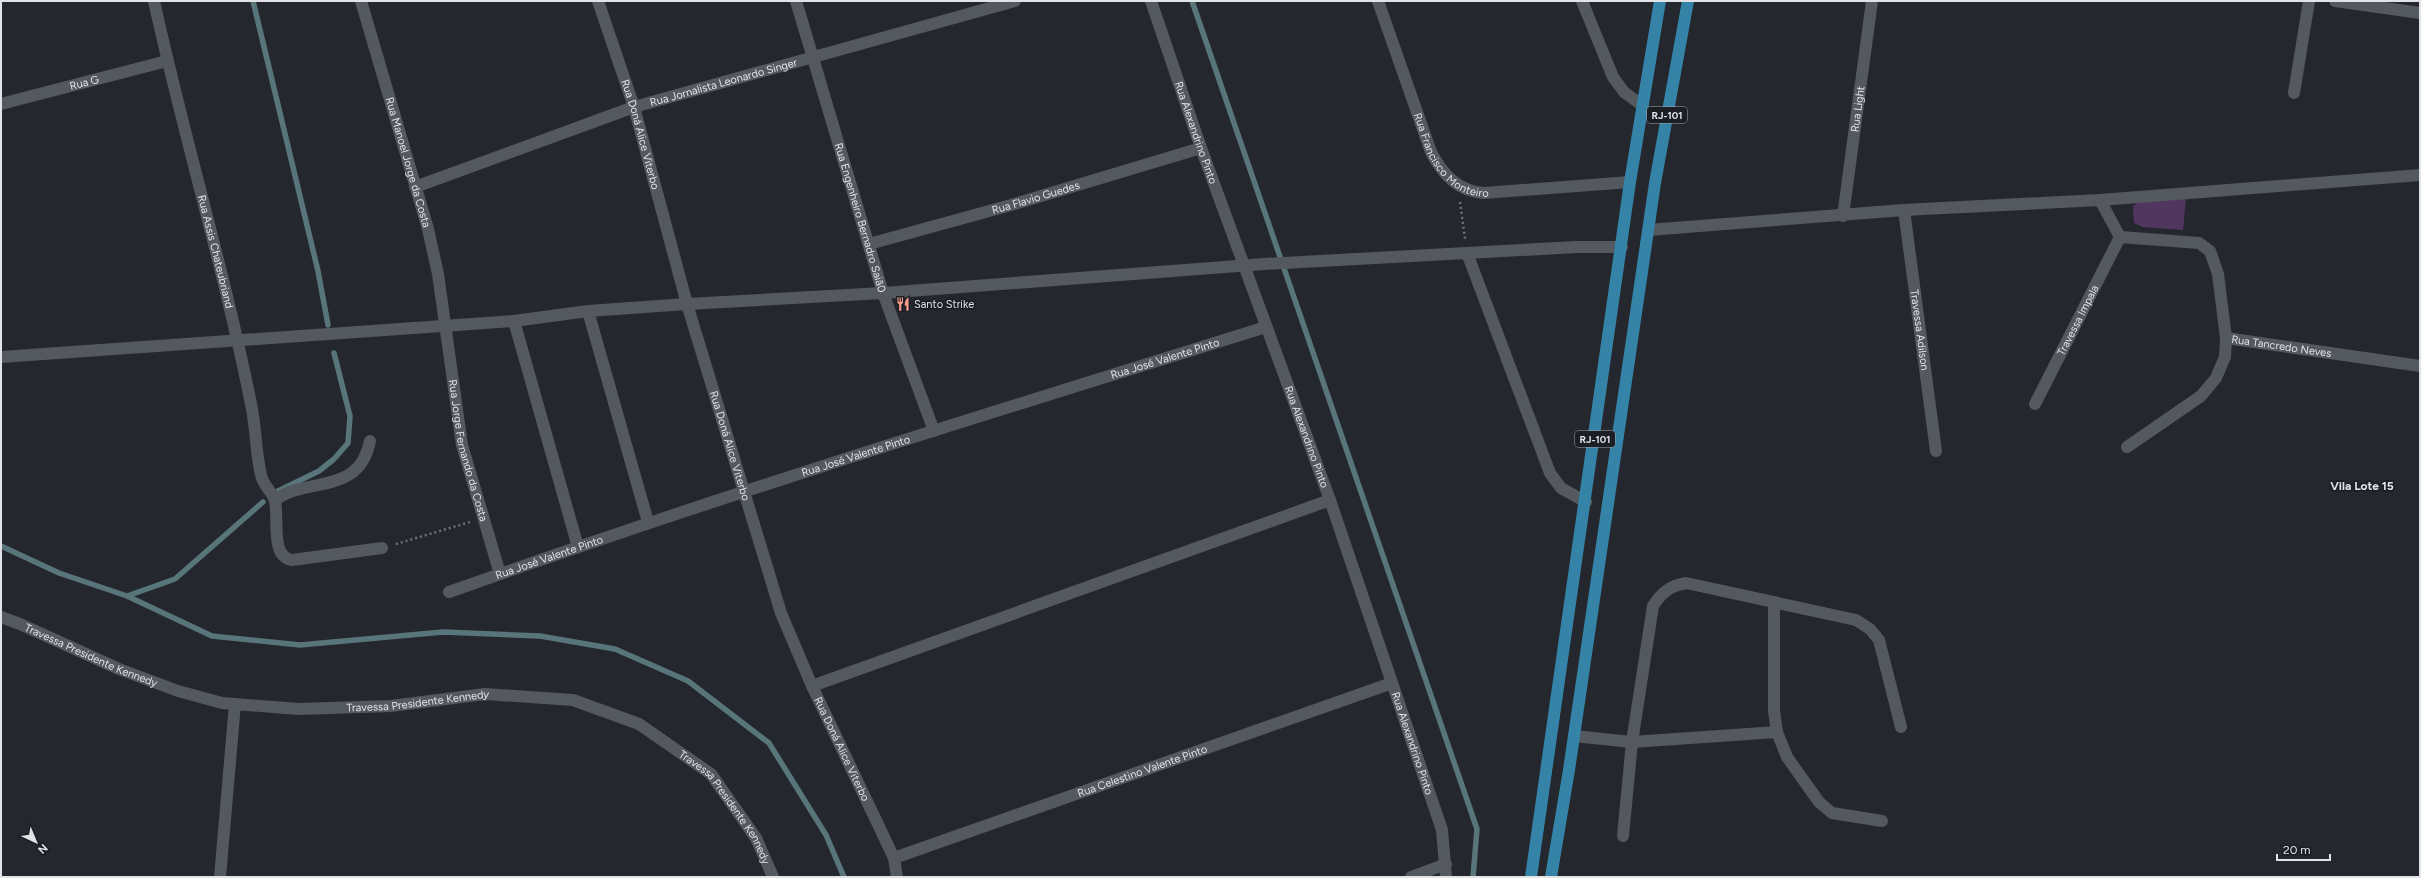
<svg xmlns="http://www.w3.org/2000/svg" width="2421" height="878" font-family="Figtree,sans-serif">
<style>
.green{fill:#51365f}
.lines{fill:none;stroke-linecap:round;stroke-linejoin:round}
.stream{stroke:#58757a;stroke-width:5.5}
.path{stroke:#6e7277;stroke-width:2.5;stroke-dasharray:2 3;stroke-linecap:butt}
.minor{stroke:#54585f;stroke-width:12}
.major{stroke:#3583a7;stroke-width:12}
.labels{text-anchor:middle;dominant-baseline:central;stroke-width:3.5;stroke-linejoin:round;paint-order:stroke}
.shield{fill:#1b1e24;stroke:#a6a8ac;stroke-width:1}
.shield-label{font-size:10px;font-weight:bold;fill:#e1e3e7}
.street-label{font-size:11px;fill:#e1e3e7;stroke:#1b1e24}
.poi-label{font-size:11px;fill:#e1e3e7;stroke:#1b1e24;text-anchor:start}
.neighbourhood-label{font-size:12px;font-weight:bold;fill:#e1e3e7;stroke:#1b1e24}
</style>
<rect width="100%" height="100%" fill="#24282e"/>
<polygon class="green" points="2186,198 2183,230 2143,227 2134,223 2133,207 2138,201"/>
<g class="lines">
<g class="stream">
<polyline points="253,1 318,271 328,325"/>
<polyline points="1192,1 1477,829 1473,877"/>
<polyline points="278,491 319,471 334,459 348,443 350,416 334,353"/>
<polyline points="1,546 59,573 127,596 175,579 263,502"/>
<polyline points="127,596 212,636 300,645 443,632 540,636 615,649 688,681 769,743 826,835 844,877"/>
</g>
<g class="path">
<polyline points="1460,202 1465,239"/>
<polyline points="396,544 470,522"/>
</g>
<g class="minor">
<path id="s1" d="M154 1C184 138 225 272 252 409 256 431 256 454 261 475 263 486 273 492 275 501 279 518 270 557 292 560L382 548"/>
<path id="s2" d="M361 1 428 229 438 274 462 445 500 574"/>
<path id="s3" d="M598 1 634 107 687 304 781 613 812 686 894 858 897 877"/>
<path id="s4" d="M796 1 883 293 934 431"/>
<path id="s5" d="M1151 1 1201 148 1330 500 1442 830 1446 877"/>
<path id="s6" d="M1378 1 1431 152C1443 175 1458 191 1484 193L1630 182"/>
<polyline points="1582,1 1613,77 1624,92 1643,106"/>
<polyline points="2335,1 2420,13"/>
<polyline points="2294,93 2309,1"/>
<path id="s7" d="M1 104 167 61"/>
<path id="s8" d="M415 187 634 107 1015 1"/>
<path id="s9" d="M1904 210 1936 451"/>
<path id="s10" d="M1843 216 1872 1"/>
<polyline points="1648,230 1904,210 2100,200 2420,175"/>
<polyline points="2120,237 2199,243 2210,251 2218,274 2226,338 2225,357 2216,378 2201,396 2127,447"/>
<path id="s11" d="M869 244 1011 205 1201 148"/>
<polyline points="1467,253 1550,473 1561,488 1586,502"/>
<polyline points="588,311 648,522"/>
<polyline points="514,321 578,547"/>
<path id="s12" d="M2226 338 2420 366"/>
<polyline points="1,357 514,321 588,311 687,304 883,293 1264,264 1577,247 1622,247"/>
<path id="s13" d="M2035 404 2120 237 2100 200"/>
<path d="M275 500C308 476 359 496 370 441"/>
<path id="s14" d="M449 592C719 496 993 412 1266 327"/>
<polyline points="1774,602 1774,711 1777,732 1787,757 1819,802 1832,813 1882,821"/>
<path id="s15" d="M1 617 20 624 119 669 178 691 222 703 299 709 391 706 485 694 573 700 639 724 711 774 756 838 773 877"/>
<polyline points="812,686 1330,500"/>
<polyline points="1574,736 1632,742 1777,732"/>
<path d="M1623 836 1632 742 1653 606C1662 592 1670 586 1686 583L1856 620 1870 629 1879 640 1901 727"/>
<path id="s16" d="M894 858 1392 683"/>
<polyline points="220,877 235,704"/>
<polyline points="1411,877 1446,864"/>
</g>
<g class="major">
<polyline points="1531,877 1630,182 1660,1"/>
<polyline points="1551,877 1569,770 1655,183 1688,1"/>
</g>
</g>
<defs>
<symbol id="restaurant-bare" viewBox="-9 -9 18 18"><path d="M-5-6h1v4h1v-4h1v4h1v-4h1v5L-1.5 .5V6h-2V.5L-5-1ZM5-6V6H3V1.5H1.5Q1.5-4 5-6Z" fill="#f49d8b" stroke="#1b1e24" stroke-width="2.5" paint-order="stroke"/></symbol>
</defs>
<g fill-rule="evenodd">
<use href="#restaurant-bare" x="893" y="294" width="20" height="20"/>
</g>
<g class="labels">
<g class="shield">
<rect x="1647" y="107" width="40" height="16" rx="3"/>
<rect x="1575" y="431" width="40" height="16" rx="3"/>
</g>
<g class="shield-label">
<text x="1667" y="115">RJ-101</text>
<text x="1595" y="439">RJ-101</text>
</g>
<g class="street-label">
<text stroke="none"><textPath href="#s8" startOffset="326">Rua Jornalista Leonardo Singer</textPath></text>
<text stroke="none"><textPath href="#s7" startOffset="86">Rua G</textPath></text>
<text stroke="none"><textPath href="#s10" startOffset="108">Rua Light</textPath></text>
<text stroke="none"><textPath href="#s5" startOffset="139">Rua Alexandrino Pinto</textPath></text>
<text stroke="none"><textPath href="#s3" startOffset="140">Rua Doná Alice Viterbo</textPath></text>
<text stroke="none"><textPath href="#s6" startOffset="177">Rua Francisco Monteiro</textPath></text>
<text stroke="none"><textPath href="#s2" startOffset="168">Rua Manoel Jorge da Costa</textPath></text>
<text stroke="none"><textPath href="#s11" startOffset="173">Rua Flavio Guedes</textPath></text>
<text stroke="none"><textPath href="#s4" startOffset="226">Rua Engenheiro Bernadro Saiā0</textPath></text>
<text stroke="none"><textPath href="#s1" startOffset="258">Rua Assis Chateubriand</textPath></text>
<text stroke="none"><textPath href="#s13" startOffset="94">Travessa Impala</textPath></text>
<text stroke="none"><textPath href="#s9" startOffset="121">Travessa Adilson</textPath></text>
<text stroke="none"><textPath href="#s12" startOffset="56">Rua Tancredo Neves</textPath></text>
<text stroke="none"><textPath href="#s14" startOffset="753">Rua José Valente Pinto</textPath></text>
<text stroke="none"><textPath href="#s5" startOffset="463">Rua Alexandrino Pinto</textPath></text>
<text stroke="none"><textPath href="#s3" startOffset="464">Rua Doná Alice Viterbo</textPath></text>
<text stroke="none"><textPath href="#s2" startOffset="463">Rua Jorge Fernando da Costa</textPath></text>
<text stroke="none"><textPath href="#s14" startOffset="429">Rua José Valente Pinto</textPath></text>
<text stroke="none"><textPath href="#s14" startOffset="106">Rua José Valente Pinto</textPath></text>
<text stroke="none"><textPath href="#s15" startOffset="98">Travessa Presidente Kennedy</textPath></text>
<text stroke="none"><textPath href="#s15" startOffset="434">Travessa Presidente Kennedy</textPath></text>
<text stroke="none"><textPath href="#s5" startOffset="787">Rua Alexandrino Pinto</textPath></text>
<text stroke="none"><textPath href="#s3" startOffset="788">Rua Doná Alice Viterbo</textPath></text>
<text stroke="none"><textPath href="#s16" startOffset="263">Rua Celestino Valente Pinto</textPath></text>
<text stroke="none"><textPath href="#s15" startOffset="782">Travessa Presidente Kennedy</textPath></text>
</g>
<g class="poi-label">
<text x="914" y="304">Santo Strike</text>
</g>
<g class="neighbourhood-label">
<text x="2362" y="486">Vila Lote 15</text>
</g>
</g>
<rect width="2421" height="878" fill="none" stroke="#e1e3e7" stroke-width="4"/>
<g transform="translate(36 842) rotate(136)" stroke="#1b1e24" stroke-width="3" paint-order="stroke">
<path d="M0-3L7 15L0 10L-7 15Z" fill="#e1e3e7"/>
<text y="-6" font-size="11" font-weight="bold" text-anchor="middle" fill="#e1e3e7">N</text>
</g>
<path d="M2277 854v6h53v-6" fill="none" stroke="#e1e3e7" stroke-width="2"/>
<text x="2283" y="854" font-size="12" fill="#e1e3e7" stroke="#1b1e24" stroke-width="3" paint-order="stroke">20 m</text>
</svg>
